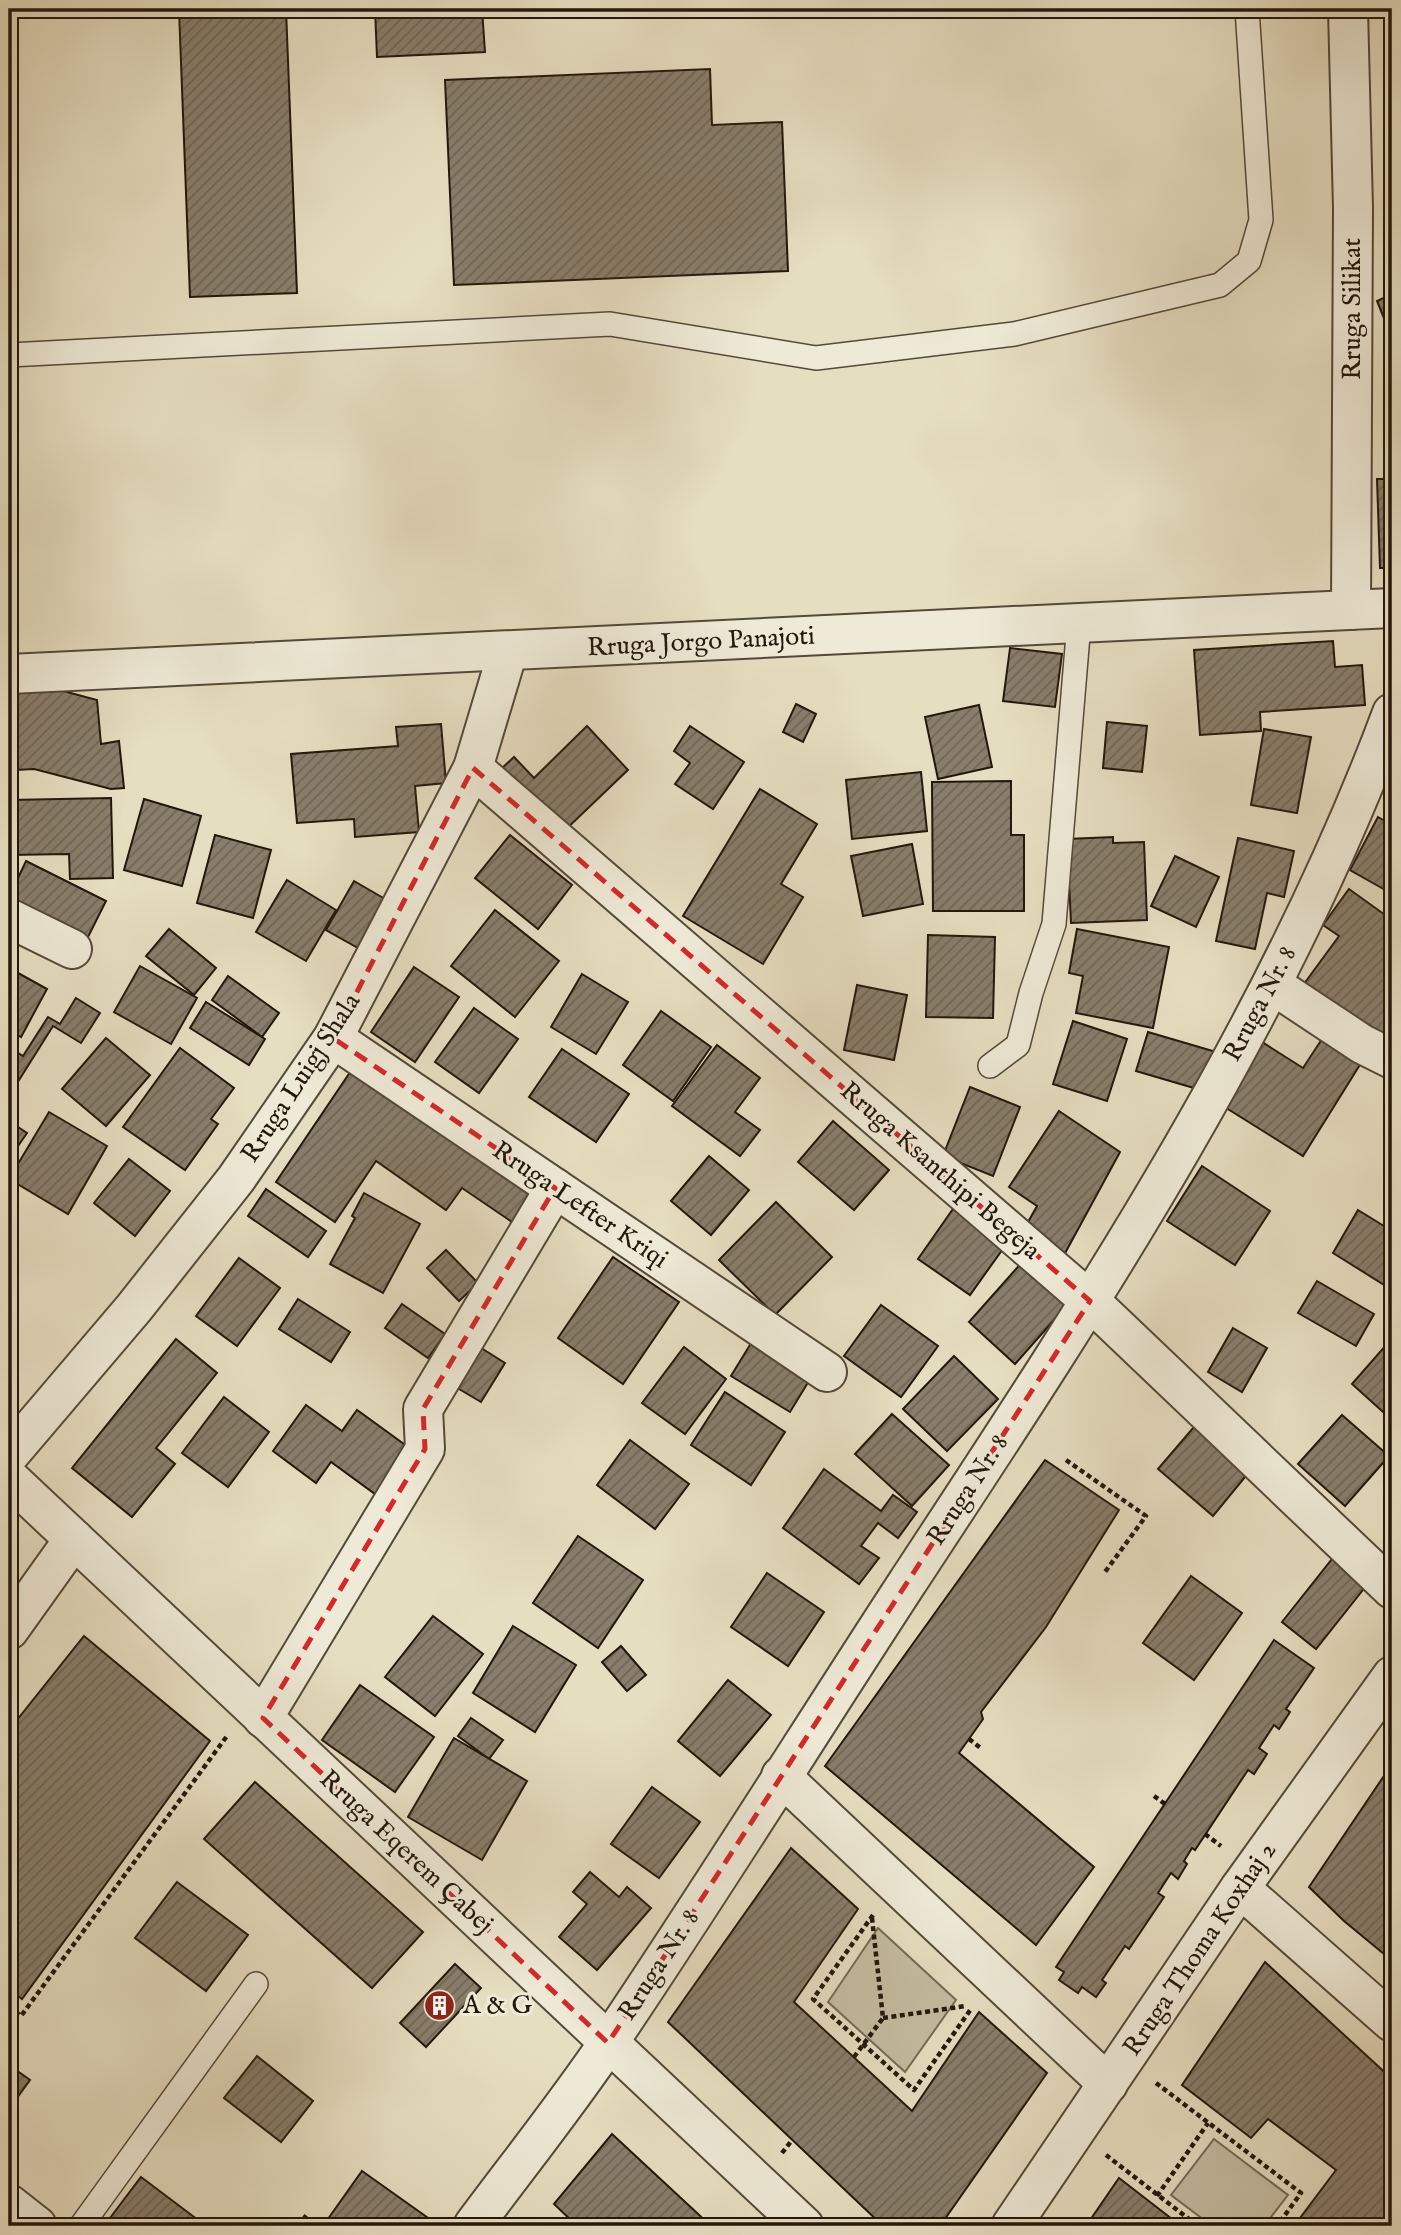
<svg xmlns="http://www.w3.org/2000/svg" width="1401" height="2235" font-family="'IM FELL English',serif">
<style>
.green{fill:#c5bca2;stroke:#746a58;stroke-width:2}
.building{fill:url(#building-hatch);stroke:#23170d;stroke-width:2}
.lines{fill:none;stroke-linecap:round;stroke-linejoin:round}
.lane-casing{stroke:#54493a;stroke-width:26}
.street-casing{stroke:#54493a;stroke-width:42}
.path{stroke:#23170d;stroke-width:4.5;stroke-dasharray:5 3.5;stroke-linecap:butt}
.lane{stroke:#efead7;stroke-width:23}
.street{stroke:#efead7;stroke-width:38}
.marked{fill:none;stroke:#d62828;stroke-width:5;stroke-dasharray:14 9;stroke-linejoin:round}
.labels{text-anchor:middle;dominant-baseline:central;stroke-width:6;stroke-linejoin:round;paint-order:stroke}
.street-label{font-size:26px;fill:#23170d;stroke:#efead7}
.poi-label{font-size:26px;fill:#23170d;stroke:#efead7;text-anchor:start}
</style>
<defs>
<pattern id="building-hatch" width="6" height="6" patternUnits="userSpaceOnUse" patternTransform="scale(1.75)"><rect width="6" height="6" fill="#887e6b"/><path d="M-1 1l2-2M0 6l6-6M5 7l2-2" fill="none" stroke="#6f6656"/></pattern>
</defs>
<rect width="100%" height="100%" fill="#e6dec1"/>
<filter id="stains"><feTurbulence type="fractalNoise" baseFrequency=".00286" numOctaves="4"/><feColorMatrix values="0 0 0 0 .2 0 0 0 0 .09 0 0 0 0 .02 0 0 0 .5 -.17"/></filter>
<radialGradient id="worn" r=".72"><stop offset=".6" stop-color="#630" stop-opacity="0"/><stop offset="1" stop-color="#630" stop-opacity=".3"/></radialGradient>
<g class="green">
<polygon points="878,1928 956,2000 905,2072 828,2002"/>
<polygon points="1214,2139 1288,2195 1264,2226 1212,2226 1171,2195"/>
</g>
<g class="building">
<polygon points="215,9 286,9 297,293 190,297 179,10"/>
<polygon points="375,9 482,9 485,52 377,57"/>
<polygon points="710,69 712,125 782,122 788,271 454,285 445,80"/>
<polygon points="1392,294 1392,338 1377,301"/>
<polygon points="1377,479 1392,479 1392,568 1380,568"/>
<polygon points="1333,641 1335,667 1362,665 1365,705 1260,712 1261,731 1200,735 1194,650"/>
<polygon points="1010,648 1062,654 1055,707 1003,701"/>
<polygon points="37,684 97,700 101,744 119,741 124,788 111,789 34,769 16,770 14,752 9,750 9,685"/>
<polygon points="796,704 816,714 803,742 783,732"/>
<polygon points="979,705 992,767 938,779 925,717"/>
<polygon points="1107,722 1147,726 1142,772 1103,768"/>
<polygon points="441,724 446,783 415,786 419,832 355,837 354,819 297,823 291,754 398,746 396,727"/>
<polygon points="587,726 628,770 562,833 501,769 514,757 534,778"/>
<polygon points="690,726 744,762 713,809 675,784 690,763 674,751"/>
<polygon points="1264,729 1311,737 1297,813 1251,805"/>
<polygon points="921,772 927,831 852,839 846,780"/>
<polygon points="1011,781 1011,835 1024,835 1024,911 933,911 932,782"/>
<polygon points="760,789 817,824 781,884 803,897 763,964 683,916"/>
<polygon points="111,798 113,878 70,879 69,854 9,855 9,800"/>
<polygon points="144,799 201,816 182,886 124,870"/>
<polygon points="1378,817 1392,825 1392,882 1387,891 1350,870"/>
<polygon points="215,835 271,850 253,918 197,903"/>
<polygon points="510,835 572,885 538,929 475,878"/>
<polygon points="1113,837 1113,843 1144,842 1147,920 1071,923 1067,839"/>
<polygon points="1238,838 1294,851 1284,897 1267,893 1255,949 1216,941"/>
<polygon points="912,844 923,904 863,916 851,856"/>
<polygon points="1175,856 1219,877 1196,927 1151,906"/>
<polygon points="26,861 106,901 85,943 9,903 9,897"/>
<polygon points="287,880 336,910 306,961 256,932"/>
<polygon points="354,881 392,903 365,952 326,930"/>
<polygon points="1349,889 1392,920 1392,1023 1377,1043 1301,988 1339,936 1323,925"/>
<polygon points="495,910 559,961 515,1017 451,966"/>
<polygon points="169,929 216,968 194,995 146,956"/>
<polygon points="1077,929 1169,947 1153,1028 1076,1013 1083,976 1069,973"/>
<polygon points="928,935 995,937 993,1018 926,1017"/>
<polygon points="140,966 197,998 171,1044 114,1012"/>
<polygon points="414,967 459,997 415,1062 371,1032"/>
<polygon points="9,968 47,989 21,1037 9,1030"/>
<polygon points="582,974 628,1002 596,1054 551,1027"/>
<polygon points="228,976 279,1013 262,1037 212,1000"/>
<polygon points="857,985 907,995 894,1060 844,1050"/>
<polygon points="76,998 100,1013 81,1043 53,1026 9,1096 9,1047 23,1056 48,1017 60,1024"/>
<polygon points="206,1002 265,1039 249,1065 190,1028"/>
<polygon points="474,1008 518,1039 479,1093 435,1062"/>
<polygon points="661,1011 711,1047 673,1101 623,1065"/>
<polygon points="1073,1021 1127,1039 1107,1101 1053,1084"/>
<polygon points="1148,1032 1216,1052 1204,1091 1136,1071"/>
<polygon points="106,1038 150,1075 106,1126 62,1089"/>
<polygon points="1322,1039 1361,1063 1303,1156 1223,1106 1262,1042 1303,1068"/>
<polygon points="717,1045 760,1078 735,1112 760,1130 740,1156 672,1106"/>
<polygon points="180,1048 234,1088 211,1119 218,1124 185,1170 123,1127"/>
<polygon points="562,1049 629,1094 596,1142 529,1097"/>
<polygon points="355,1065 535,1188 512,1222 462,1188 446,1210 376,1161 335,1222 276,1182"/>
<polygon points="970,1087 1020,1107 993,1176 943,1156"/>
<polygon points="1059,1111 1120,1152 1064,1255 1023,1231 1037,1206 1009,1187"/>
<polygon points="49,1112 107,1146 68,1214 9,1179"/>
<polygon points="9,1121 27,1133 9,1159"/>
<polygon points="833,1121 889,1170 854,1210 798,1162"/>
<polygon points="709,1156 749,1190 711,1235 671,1201"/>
<polygon points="129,1159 170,1191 135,1236 94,1203"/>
<polygon points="1202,1166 1270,1211 1235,1265 1167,1221"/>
<polygon points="266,1189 326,1231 308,1257 248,1216"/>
<polygon points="364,1193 420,1224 383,1293 330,1264 355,1218 352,1216"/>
<polygon points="776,1202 832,1257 775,1315 719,1260"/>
<polygon points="953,1209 1005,1246 970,1295 918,1259"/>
<polygon points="1358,1210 1392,1231 1392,1282 1389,1288 1333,1253"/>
<polygon points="446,1250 478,1283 459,1301 427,1268"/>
<polygon points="613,1257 679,1302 623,1384 558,1338"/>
<polygon points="239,1258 280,1288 237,1346 196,1316"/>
<polygon points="1024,1260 1070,1302 1015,1364 969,1322"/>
<polygon points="1317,1281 1374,1314 1356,1346 1298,1313"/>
<polygon points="298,1299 350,1332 331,1362 279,1329"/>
<polygon points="402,1304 445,1334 428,1358 385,1328"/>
<polygon points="881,1305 938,1346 901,1397 844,1356"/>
<polygon points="1233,1328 1267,1348 1242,1392 1208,1372"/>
<polygon points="756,1335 815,1371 790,1412 731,1376"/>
<polygon points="176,1339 217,1373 156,1448 175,1464 132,1517 72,1468"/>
<polygon points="1387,1344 1392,1349 1392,1420 1352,1384"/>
<polygon points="478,1346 505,1363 481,1402 454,1386"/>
<polygon points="684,1347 726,1379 685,1434 642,1403"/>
<polygon points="954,1356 998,1399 947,1451 903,1409"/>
<polygon points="725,1392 785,1432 751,1485 691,1445"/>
<polygon points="224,1397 269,1432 228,1487 182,1453"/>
<polygon points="306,1405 342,1431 357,1410 408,1447 375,1494 331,1462 316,1483 273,1451"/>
<polygon points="892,1414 949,1465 912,1506 855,1454"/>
<polygon points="1342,1415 1389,1456 1345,1506 1298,1464"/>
<polygon points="1200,1420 1254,1466 1213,1516 1158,1469"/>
<polygon points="630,1440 689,1484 655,1529 597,1485"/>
<polygon points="1045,1460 1119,1510 1046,1627 981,1712 983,1719 959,1753 1094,1867 1036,1945 825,1766"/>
<polygon points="824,1469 881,1511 893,1495 917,1512 898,1538 878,1523 861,1546 879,1558 859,1584 783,1528"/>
<polygon points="578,1536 643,1580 598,1648 533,1603"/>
<polygon points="1336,1554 1370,1581 1316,1649 1282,1622"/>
<polygon points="767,1573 824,1612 788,1666 731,1627"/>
<polygon points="1191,1576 1242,1613 1194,1680 1143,1643"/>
<polygon points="433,1616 483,1654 435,1716 385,1677"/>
<polygon points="513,1626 576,1665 535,1732 473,1693"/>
<polygon points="84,1636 210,1741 22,1999 9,1989 9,1730"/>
<polygon points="1274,1640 1314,1668 1286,1709 1290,1712 1279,1729 1274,1725 1259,1748 1267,1754 1254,1774 1248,1770 1195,1850 1192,1848 1184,1861 1187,1864 1178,1879 1171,1873 1158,1893 1164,1897 1129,1949 1125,1946 1102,1980 1106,1983 1096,1997 1082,1987 1078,1993 1059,1980 1064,1972 1056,1967"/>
<polygon points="621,1646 646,1675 627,1691 602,1662"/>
<polygon points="728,1680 771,1715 720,1776 678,1741"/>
<polygon points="360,1685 434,1737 395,1792 322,1740"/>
<polygon points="471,1718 503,1740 489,1759 458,1736"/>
<polygon points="454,1738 527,1781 482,1860 408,1817"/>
<polygon points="1392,1764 1392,1942 1384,1954 1344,1921 1309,1887"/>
<polygon points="255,1782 423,1932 372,1988 204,1839"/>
<polygon points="652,1787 700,1822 659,1878 611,1844"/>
<polygon points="791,1848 858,1909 794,2002 912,2111 979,2012 1047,2073 940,2226 883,2226 668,2022"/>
<polygon points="590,1872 619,1897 627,1887 651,1908 597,1970 559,1937 587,1904 573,1892"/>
<polygon points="177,1882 248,1935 206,1991 135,1938"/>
<polygon points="1265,1962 1392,2079 1392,2226 1294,2226 1336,2170 1268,2119 1251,2138 1182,2085"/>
<polygon points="455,1964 481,1988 426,2047 400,2023"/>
<polygon points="257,2056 313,2101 281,2142 224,2098"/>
<polygon points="9,2065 30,2080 9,2109"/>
<polygon points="612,2134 711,2226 577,2226 554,2204"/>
<polygon points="362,2171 438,2225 438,2226 323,2226"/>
<polygon points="141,2177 206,2226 104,2226"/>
<polygon points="1119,2178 1181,2226 1086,2226"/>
</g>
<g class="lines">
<defs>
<g id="lane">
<polyline points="9,355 610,324 816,358 1014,334 1220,285 1249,261 1261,220 1247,9"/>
<polyline points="990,1066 1018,1045 1031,993 1054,924 1079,623"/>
<polyline points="81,2226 256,1984"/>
</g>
<g id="street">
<polyline points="1348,9 1353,208 1351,610"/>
<polyline points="9,674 1392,608"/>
<polyline points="473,768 1090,1301 1392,1589"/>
<polyline points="9,918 72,949"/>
<polyline points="1273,985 1362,1044 1392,1059"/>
<polyline points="333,1038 827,1372"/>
<polyline points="9,1455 134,1308 236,1179 333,1038 473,768 508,651"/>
<polyline points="9,1478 804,2226"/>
<polyline points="9,1630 74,1539"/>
<polyline points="263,1718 425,1449 423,1409 555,1188"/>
<polyline points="781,1776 1108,2084"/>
<polyline points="1240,1888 1392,2022"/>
<polyline points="9,2204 37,2226"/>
<path d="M473 2226C519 2164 568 2103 611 2039 712 1889 808 1735 907 1583 1089 1306 1276 1025 1392 713"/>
<polyline points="1011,2226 1240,1888 1392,1676"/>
</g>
</defs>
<use href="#lane" class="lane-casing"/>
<use href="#street" class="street-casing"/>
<g class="path">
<polyline points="1066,1460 1146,1516 1105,1572"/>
<polyline points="969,1739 982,1749"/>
<polyline points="1154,1796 1165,1804"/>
<polyline points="1205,1834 1221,1846"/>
<polyline points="873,1915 813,1999 914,2090 971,2009"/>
<polyline points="9,2006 21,2016 227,1736"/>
<polyline points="883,2018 966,2006"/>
<polyline points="854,2057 883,2018 872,1918"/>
<polyline points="1156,2083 1301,2193 1277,2226"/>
<polyline points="782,2153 792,2140"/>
<polyline points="1106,2155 1198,2226"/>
<polyline points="1157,2196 1208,2123"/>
<polyline points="298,2226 308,2213"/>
</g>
<use href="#lane" class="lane"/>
<use href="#street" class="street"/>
</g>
<path class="marked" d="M473 768 1090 1301 608 2043 263 1718 425 1449 423 1409 555 1188 333 1038Z"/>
<defs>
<symbol id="building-disc" viewBox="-11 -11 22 22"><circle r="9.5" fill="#8f2418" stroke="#efead7"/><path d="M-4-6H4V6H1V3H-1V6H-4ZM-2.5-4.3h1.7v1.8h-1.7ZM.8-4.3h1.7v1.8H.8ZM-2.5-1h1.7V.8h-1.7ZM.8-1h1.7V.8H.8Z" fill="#fff"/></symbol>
</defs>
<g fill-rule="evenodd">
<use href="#building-disc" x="422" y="1988" width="35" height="35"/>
</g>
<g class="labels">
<g class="street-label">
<text transform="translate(1352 309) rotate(-90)">Rruga Silikat</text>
<text transform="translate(701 642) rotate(-3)">Rruga Jorgo Panajoti</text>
<text transform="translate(1260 1004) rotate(-62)">Rruga Nr. 8</text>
<text transform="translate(301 1078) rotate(-57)">Rruga Luigj Shala</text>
<text transform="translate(940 1171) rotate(41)">Rruga Ksanthipi Begeja</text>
<text transform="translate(580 1205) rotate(34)">Rruga Lefter Kriqi</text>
<text transform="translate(968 1490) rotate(-57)">Rruga Nr. 8</text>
<text transform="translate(406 1852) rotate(43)">Rruga Eqerem Çabej</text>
<text transform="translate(1200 1949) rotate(-56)">Rruga Thoma Koxhaj 2</text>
<text transform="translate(659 1965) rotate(-57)">Rruga Nr. 8</text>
</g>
<g class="poi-label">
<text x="463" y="2005">A &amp; G</text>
</g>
</g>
<rect width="1401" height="2235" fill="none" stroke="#e6dec1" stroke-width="35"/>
<rect x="10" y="10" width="1380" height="2214" fill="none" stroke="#23170d" stroke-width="3.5"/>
<rect x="18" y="18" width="1366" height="2200" fill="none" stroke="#23170d" stroke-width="2"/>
<rect width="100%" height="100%" filter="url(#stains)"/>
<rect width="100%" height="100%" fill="url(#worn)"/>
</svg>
